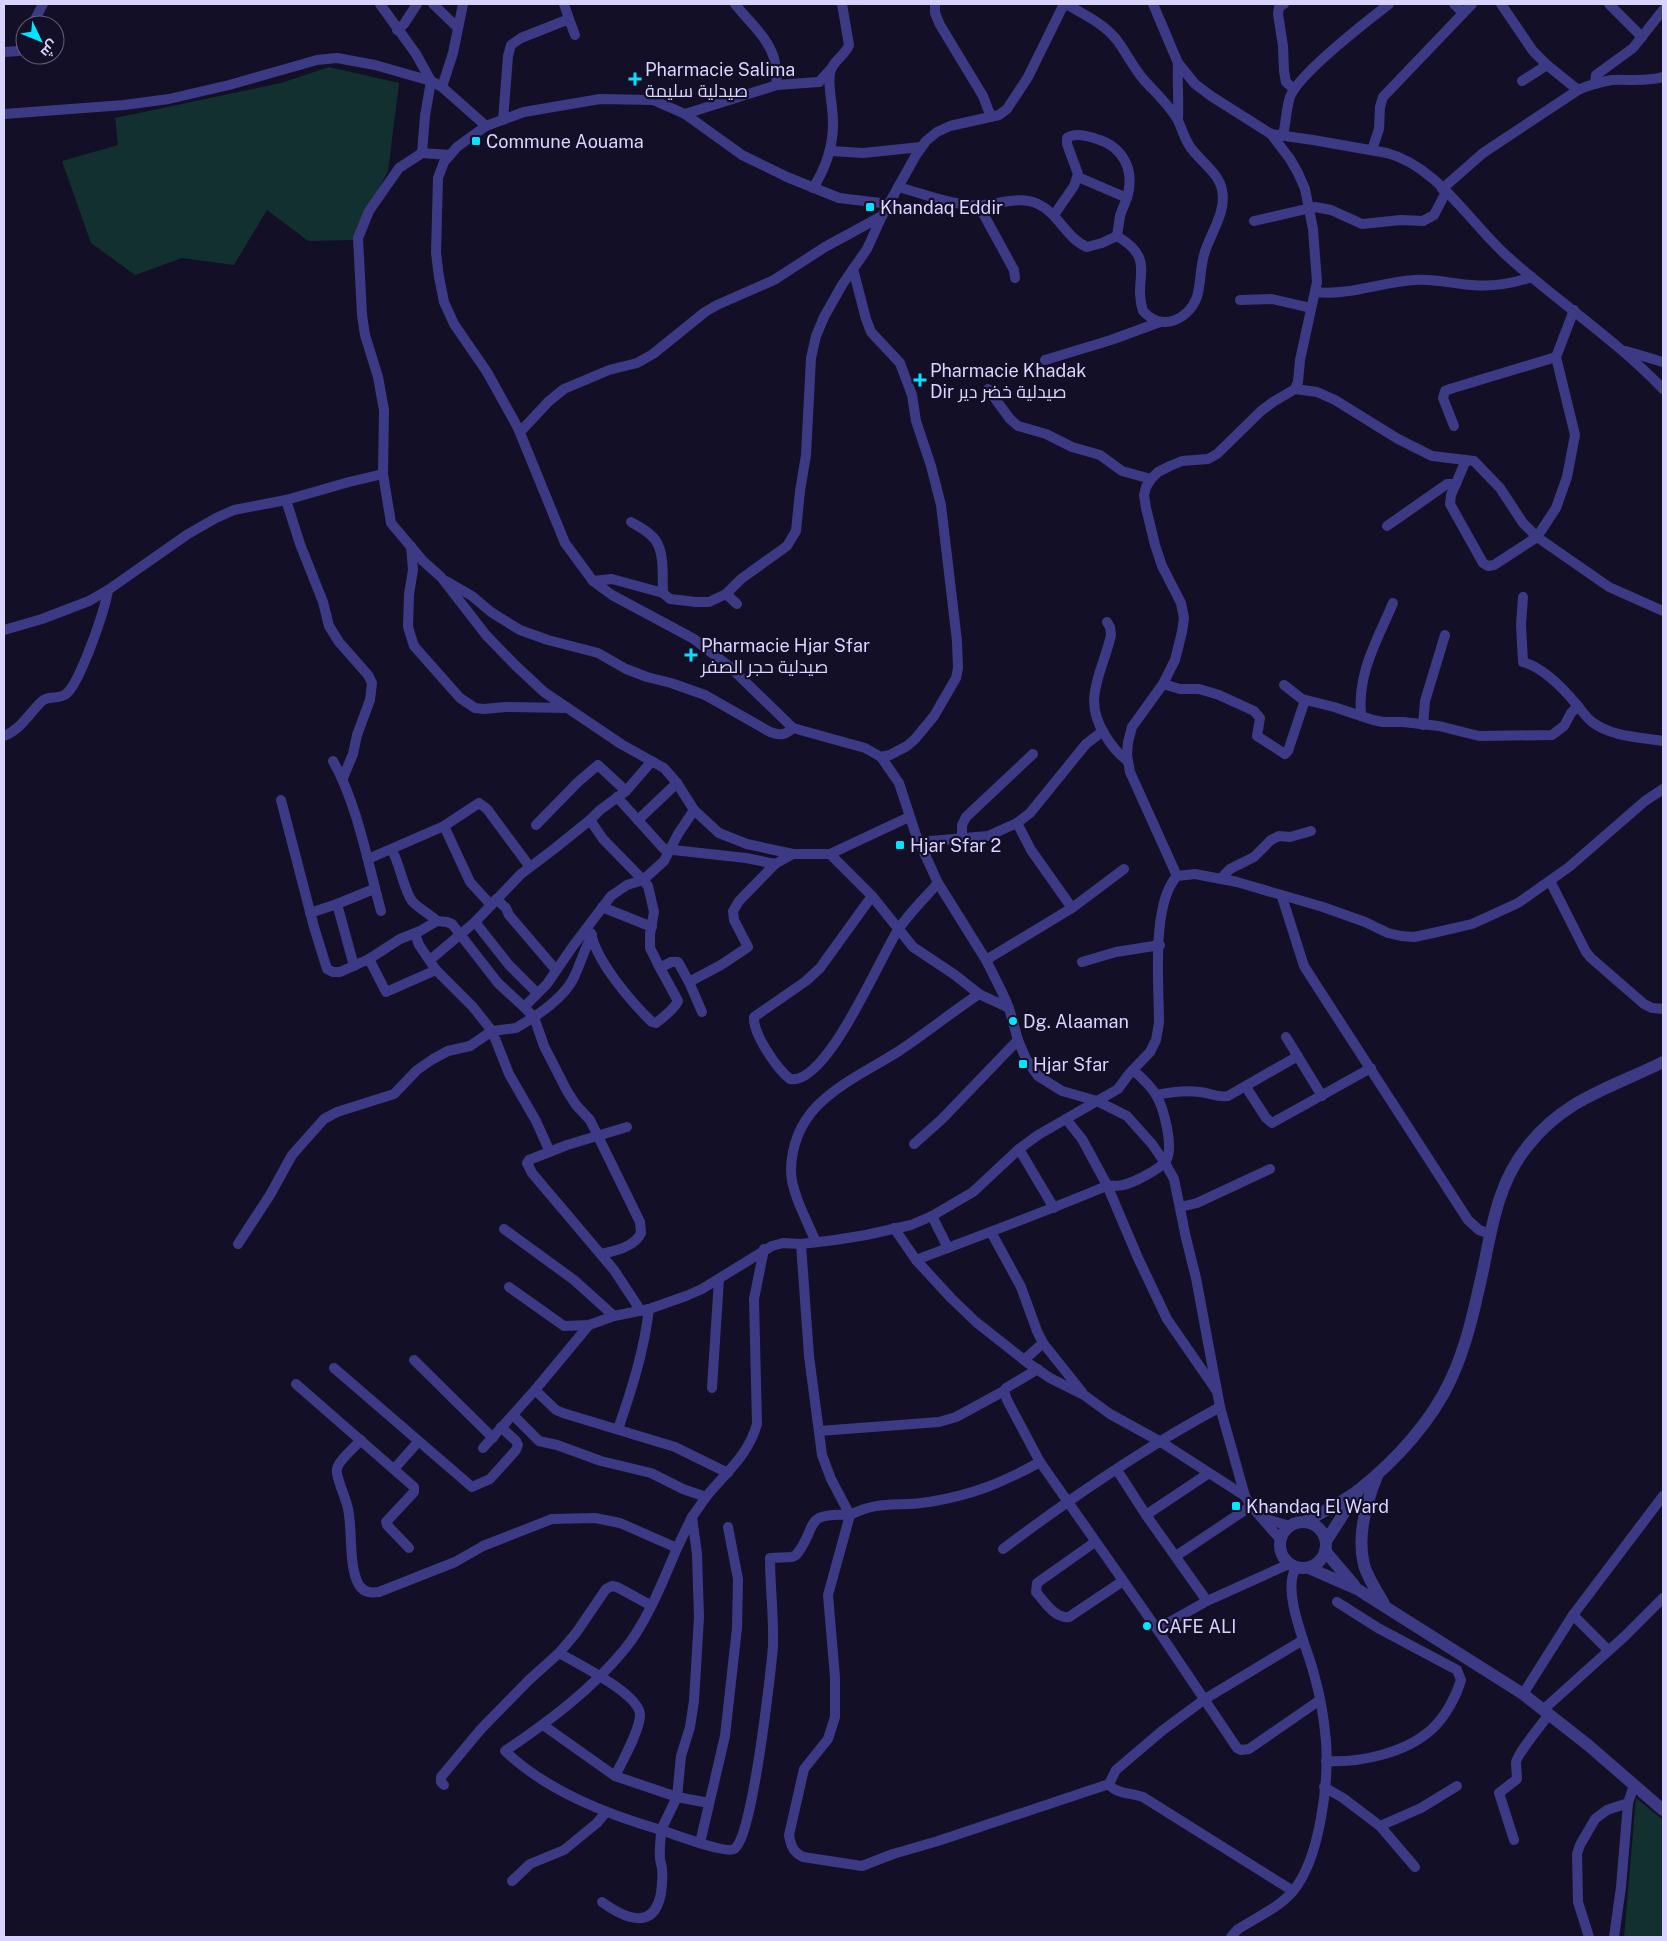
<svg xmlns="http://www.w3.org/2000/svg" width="1667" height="1941" font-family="'Public Sans',Cairo,sans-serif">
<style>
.green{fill:#12302f}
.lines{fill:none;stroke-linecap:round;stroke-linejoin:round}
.minor{stroke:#3d3a85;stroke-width:10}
.tertiary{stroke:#3d3a85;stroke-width:12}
.poi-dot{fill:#00e5ff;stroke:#130f26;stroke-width:2}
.labels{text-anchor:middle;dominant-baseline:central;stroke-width:4.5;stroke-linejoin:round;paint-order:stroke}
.poi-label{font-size:18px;fill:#d9d4ff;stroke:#130f26;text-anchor:start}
</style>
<rect width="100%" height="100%" fill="#130f26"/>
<g class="green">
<polygon points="329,67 399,83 388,171 353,240 308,241 267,210 234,265 182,258 135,275 91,243 62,161 118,145 115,118 281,83"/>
<polygon points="1636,1798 1663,1820 1663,1937 1624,1937"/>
</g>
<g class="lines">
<g class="minor">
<polyline points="380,4 416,54 431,81 442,87 486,126"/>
<polyline points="433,4 458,28"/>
<path d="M735 4C748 21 767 36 774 58 776 66 776 76 777 85"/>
<polyline points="935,4 935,13 940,25 983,96 991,117"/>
<path d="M1066 4C1083 14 1103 23 1116 39 1126 52 1133 67 1144 80 1155 92 1167 103 1176 117 1182 127 1184 139 1191 148 1201 162 1219 173 1222 190 1227 213 1209 235 1204 255 1200 269 1201 283 1197 297 1188 320 1162 332 1143 311 1132 277 1158 260 1117 236"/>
<path d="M1153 4 1178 63 1195 84 1211 96 1271 134 1313 140 1387 153C1437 166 1470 223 1507 256 1558 302 1615 339 1663 389"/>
<polyline points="1284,4 1279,7 1278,14 1283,46 1284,71 1286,82 1294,89"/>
<polyline points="1454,4 1463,13"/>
<polyline points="1501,4 1533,51 1547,65 1578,90"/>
<polyline points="1609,4 1642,37"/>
<polyline points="569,19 575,35"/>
<polyline points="32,25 43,4"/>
<polyline points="397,30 404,24 417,4"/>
<polyline points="4,52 19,51 25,43"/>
<polyline points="1522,81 1547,65"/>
<polyline points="1595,84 1596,75 1633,48 1663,10"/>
<polyline points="442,87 453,53 463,4"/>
<polyline points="4,114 124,105 169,99 229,85 317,60 337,58 375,65 431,81 425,116 422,153"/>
<polyline points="685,114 777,85 819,82 830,70"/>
<path d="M1178 119C1179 100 1177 82 1178 63"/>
<polyline points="503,120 508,56 511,45 521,38 569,19 564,4"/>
<path d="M1283 135C1286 123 1286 109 1290 97 1298 74 1367 21 1389 4"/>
<polyline points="1372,150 1379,129 1380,107 1383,97 1472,4"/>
<polyline points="831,151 863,153 921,147"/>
<polyline points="450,155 422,153 399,168 369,211 358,238 362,315 365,335 378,377 384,410 383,474 391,523 423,561 441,577 486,635 515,665 544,692 621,744 664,768 677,783 694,810 719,833 747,844 793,854 830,854"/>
<polyline points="1078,177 1127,198"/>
<path d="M898 187C921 193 945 203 969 205 992 208 1016 194 1038 204 1058 213 1067 239 1087 247L1102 243 1117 236"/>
<path d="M813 188C829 163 836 138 832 108 831 96 828 84 830 73 832 61 845 56 849 45L842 4"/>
<path d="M1442 189 1483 153 1578 90C1589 85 1600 82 1612 80 1629 79 1646 82 1663 77"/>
<polyline points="889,204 839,198 787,177 742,155 685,114 653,100 600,99 524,112 486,126 457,147 444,162 438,178 436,253 439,277 444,302 454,324 487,372 518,428 565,543 593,581 612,595 694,639 730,667 793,728 865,748 881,757 899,783 916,835 938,883 986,960 1002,992 1009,1008 1018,1040 1026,1059 1038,1076 1062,1091 1097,1101 1127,1116 1152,1144 1165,1163 1174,1179 1186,1238 1196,1278 1220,1407 1245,1496 1251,1506 1280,1539"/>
<polyline points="979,206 1014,270 1015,278"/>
<path d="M1054 215 1074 186 1078 174 1067 144V138C1075 132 1088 136 1097 139 1123 147 1134 169 1128 194 1126 202 1122 209 1120 216 1119 223 1118 229 1117 236"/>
<polyline points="1254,221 1315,207 1331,210 1362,224 1401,220 1423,221 1434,215 1446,192"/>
<polyline points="853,269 866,319 871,332 900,363 912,395 916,421 931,466 941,505 957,641 958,668 956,678 934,716 915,739 907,746 890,755 881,757"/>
<path d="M1316 292C1348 296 1381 282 1414 280 1435 278 1452 284 1472 285 1493 287 1511 284 1532 277"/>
<polyline points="1240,300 1272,299 1311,308"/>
<polyline points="1626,351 1663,362"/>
<polyline points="1045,360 1111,340 1160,322"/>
<polyline points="988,389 1010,419 1018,426 1046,434 1072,447 1100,455 1122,471 1151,479"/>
<polyline points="1295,389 1317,392 1335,400 1398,439 1432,456 1474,461 1500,488 1523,523 1537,537 1609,587 1663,611"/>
<polyline points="1454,426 1443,398 1445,391 1450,389 1556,357"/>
<polyline points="520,432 549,401 564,389 609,370 637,363 653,354 705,312 717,305 774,280 825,247 882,216"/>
<polyline points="1466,460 1451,495 1450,504 1483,563 1488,566 1494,565 1537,537 1556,508 1567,477 1575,435 1556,357 1574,310"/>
<polyline points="286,500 300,544 323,602 329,626 339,642 368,675 372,683 370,700 357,735 353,754 343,778"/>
<path d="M631 522C640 527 651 533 656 541 665 555 662 577 663 593"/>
<polyline points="1387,526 1447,484 1456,484"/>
<polyline points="411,546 413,570 409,594 408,627 414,646 460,698 475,708 484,709 505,707 568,708"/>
<path d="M446 581 472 596 491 612 520 630 548 640 598 653 626 669 647 677 671 683 705 695 770 732C781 736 785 735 793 728"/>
<polyline points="593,581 612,579 663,593 670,599 696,602 709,602 726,594 741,579 787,546 796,531 800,491 806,455 811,358 816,336 824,317 842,285 867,249 882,216 916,155 926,141 937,132 950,126 999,115 1007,109 1028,77 1064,4"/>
<polyline points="726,594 737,604"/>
<path d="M1523 597 1521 625 1523 662C1544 668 1563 688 1577 705 1582 711 1586 717 1592 722 1612 737 1640 737 1663 741"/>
<path d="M1107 622 1110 627 1111 635C1103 672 1081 698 1105 735 1111 745 1119 755 1128 761"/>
<polyline points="4,630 42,619 89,601 108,590 188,534 216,518 234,510 286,500 349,482 383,474"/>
<polyline points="1163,684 1180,689 1199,689 1219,695 1254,711 1260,718 1257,736 1285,754 1288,751 1305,700"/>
<polyline points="1284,685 1302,699 1334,707 1373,720 1383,722 1403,722 1439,726 1479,736 1552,735 1564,726 1571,713 1578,706"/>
<path d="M1361 716C1357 673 1377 641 1393 603"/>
<polyline points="1423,725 1425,701 1445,635"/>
<path d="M4 736C21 729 28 715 41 702 47 695 58 700 66 694 80 683 105 610 108 590"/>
<path d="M333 761C357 803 368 864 381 911"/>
<polyline points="617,797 664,849 746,858 775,864"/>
<polyline points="281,800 314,927 327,969 333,972 340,972 369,959 400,939 420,931 437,921"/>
<polyline points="909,817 830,854 872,896 913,947 955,975 979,994 1009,1008"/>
<polyline points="590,820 603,839 643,880"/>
<polyline points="638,820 677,783"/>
<polyline points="1017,823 1031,850 1072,908"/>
<polyline points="536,825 578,782 598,765 626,791"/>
<polyline points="444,826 470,882 491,905"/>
<polyline points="962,839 962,825 966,817 1033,754"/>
<polyline points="919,842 988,836 1017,823 1030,813 1086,744 1103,731"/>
<path d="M392 850C400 865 404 890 412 901 419 909 429 913 437 921L447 922 452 924 498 983 524 1007"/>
<polyline points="368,859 444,826 479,803 487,809 530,867"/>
<polyline points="1177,876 1130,772 1127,755 1128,742 1132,727 1163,684 1175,660 1182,632 1184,618 1181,603 1162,566 1155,545 1146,508 1144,495 1146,487 1151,479 1158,472 1170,466 1182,461 1208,459 1217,454 1261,411 1273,402 1295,389 1298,382 1300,360 1317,282 1313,229 1305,189 1298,173 1290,159 1271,134"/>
<polyline points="1222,879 1224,875 1230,869 1254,857 1271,840 1279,836 1290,837 1311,831"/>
<polyline points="1550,881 1586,952 1591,958 1644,1004 1652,1008 1663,1009"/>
<path d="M872 896 820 968 806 981 754 1017C753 1034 777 1069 790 1079 827 1086 880 957 898 930 909 913 925 898 938 883"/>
<polyline points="1282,897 1304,966 1311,977 1468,1220 1479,1230 1490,1234"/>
<polyline points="496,899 506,908 509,915 556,970"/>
<polyline points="337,904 354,966"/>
<polyline points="602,907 652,927"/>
<polyline points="310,913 337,904 374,889"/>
<polyline points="475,922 509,965 537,993"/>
<path d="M591 933C596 961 632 1003 652 1022L656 1023C664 1017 674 1009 678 1001L660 968 671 962H678L689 982"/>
<polyline points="415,934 419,945 436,970 473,1007 492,1031 509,1074 536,1121 550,1152"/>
<path d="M592 935C585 948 581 962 575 975 568 992 549 1007 534 1017L544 1046 567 1091 576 1105 590 1120 640 1222 641 1233C635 1247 614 1251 601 1254"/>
<polyline points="369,959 386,992 436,970"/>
<polyline points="430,960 475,922 521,874 554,849 590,820 600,810 626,791 652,761"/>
<polyline points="986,960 1072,908 1124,869"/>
<polyline points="1082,962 1116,952 1160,945"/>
<polyline points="660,968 650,948 650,934 654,912 648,886 643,880 664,861 678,834 694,810"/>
<polyline points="702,1012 689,982 721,965 748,947 734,920 733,911 739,901 775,864 793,854"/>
<polyline points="1286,1037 1322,1096"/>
<polyline points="1246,1087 1266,1118 1272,1123 1371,1068"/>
<path d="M1156 1095C1170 1092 1187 1090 1200 1092 1210 1093 1218 1098 1228 1096L1298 1056"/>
<polyline points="1066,1119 1082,1139 1107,1185 1138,1258 1167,1319 1216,1390"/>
<polyline points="627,1127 567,1145 529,1160 527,1163 532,1173 614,1270 641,1311"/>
<polyline points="914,1144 942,1119 1018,1040"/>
<polyline points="1019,1149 1054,1208"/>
<polyline points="1180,1207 1197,1203 1270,1169"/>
<polyline points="932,1216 948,1248"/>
<polyline points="894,1228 916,1260 951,1298 976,1322 1028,1363 1050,1378 1084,1395 1110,1414 1161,1442 1245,1496"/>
<polyline points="504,1229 574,1280 614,1316"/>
<polyline points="991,1232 1021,1287 1037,1331 1043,1343 1082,1392"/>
<path d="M816 1242C808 1223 791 1192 791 1171 792 1102 850 1082 899 1051 926 1033 952 1012 979 994"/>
<polyline points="238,1244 270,1195 292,1155 324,1119 337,1112 394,1094 417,1070 433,1059 448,1051 470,1046 492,1031 516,1028 534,1017 524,1007 547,984 573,946 611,896 627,885 643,880"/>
<polyline points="801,1244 809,1356 822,1455 831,1479 850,1515"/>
<path d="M916 1260C979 1236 1042 1213 1104 1187 1110 1184 1117 1187 1123 1185 1133 1183 1160 1169 1166 1161 1174 1148 1164 1108 1156 1095 1151 1086 1141 1077 1133 1070"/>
<path d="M509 1287 564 1326 589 1325 614 1316 649 1309 686 1296 702 1289 772 1246 783 1243 801 1244 835 1240 866 1235 911 1225 932 1216 973 1192 1019 1149 1038 1135 1118 1089 1129 1074 1150 1052 1156 1040 1159 1023C1159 985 1151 904 1177 876L1195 874 1237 882 1323 907 1365 922 1388 933 1401 936 1414 937 1433 933 1472 924 1518 903 1569 867 1645 801 1663 789"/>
<polyline points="414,1360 493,1438"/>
<polyline points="1024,1360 1043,1343"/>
<polyline points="334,1368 472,1487 490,1479 516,1450 518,1445 516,1441 501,1427"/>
<polyline points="1038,1369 1006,1388 1004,1391 1007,1400 1040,1462 1157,1629 1237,1748 1241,1750 1249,1749 1320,1700"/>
<polyline points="296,1384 414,1487 414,1492 386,1522 387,1525 409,1548"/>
<polyline points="712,1388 719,1279"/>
<polyline points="535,1390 556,1410 563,1413 675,1447 728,1473"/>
<path d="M513 1415 539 1441 557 1445 601 1461 651 1473 683 1489 706 1497C726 1472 748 1456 757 1424L754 1299 764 1249"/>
<path d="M618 1429C632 1389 644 1351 649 1309"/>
<polyline points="819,1431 939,1422 956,1417 1004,1391"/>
<path d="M361 1440C355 1447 338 1461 337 1469 335 1475 347 1501 348 1509 353 1532 348 1566 359 1585 364 1593 371 1593 379 1592L455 1562 483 1546 552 1519 595 1518 620 1523 677 1548 692 1517 706 1497"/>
<polyline points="483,1448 535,1390 589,1325"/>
<path d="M1040 1462C1002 1483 972 1495 929 1502 898 1507 879 1500 850 1515L828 1595 835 1677V1717L828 1739 804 1769 789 1835C791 1846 793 1852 803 1857L862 1866 893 1854 938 1841 1109 1784"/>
<polyline points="394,1469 418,1442"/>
<polyline points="1117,1470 1146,1515 1207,1601"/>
<polyline points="1146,1515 1209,1473"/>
<polyline points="1262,1518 1290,1526"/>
<path d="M1095 1542 1037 1583 1036 1592C1044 1601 1055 1619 1069 1617L1123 1581"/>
<path d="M677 1548C664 1579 646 1624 624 1650 591 1690 548 1722 505 1751 547 1791 606 1814 661 1830L677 1797 681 1756 690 1727 694 1701 699 1617 697 1554 692 1517"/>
<path d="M1003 1549C1072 1497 1144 1448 1220 1407"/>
<polyline points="1176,1556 1251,1506"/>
<polyline points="1573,1615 1608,1650"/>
<polyline points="1157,1629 1207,1601 1289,1564"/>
<path d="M559 1653C576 1663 640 1694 640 1715 640 1730 622 1762 615 1776"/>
<polyline points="1523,1694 1573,1615 1663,1496"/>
<polyline points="1544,1709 1625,1636 1663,1598"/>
<polyline points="543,1725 615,1776 677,1797 709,1803"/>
<path d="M1326 1761C1360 1763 1406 1753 1432 1729 1445 1717 1456 1697 1461 1680L1457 1670 1378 1628 1337 1602"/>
<polyline points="444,1785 441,1782 441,1777 481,1729 529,1680 559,1653 576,1633 606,1589 612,1586 617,1587 650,1605"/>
<polyline points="1324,1787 1343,1798 1380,1826 1421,1808 1457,1786"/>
<polyline points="1380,1826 1415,1867"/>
<path d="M1514 1840 1499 1793 1517 1779C1517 1774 1516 1768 1516 1763 1516 1755 1543 1723 1549 1714"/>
<polyline points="700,1843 725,1736 737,1628 738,1579 728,1527"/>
<polyline points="512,1881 530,1864 564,1850 597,1823 606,1812"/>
<path d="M1293 1891 1143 1797C1133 1793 1115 1794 1109 1784L1116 1770 1163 1730 1205 1699 1303 1640"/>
<path d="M602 1902C624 1918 654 1932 661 1893 662 1885 663 1877 662 1869 662 1866 660 1862 660 1858 659 1849 661 1839 661 1830 673 1834 725 1854 734 1849 752 1842 771 1671 773 1646 774 1617 770 1587 770 1558L792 1557 796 1555C819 1527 801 1512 850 1515"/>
<path d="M1231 1937 1237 1930C1255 1918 1279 1908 1293 1891 1320 1859 1329 1782 1326 1741 1324 1718 1320 1695 1314 1674 1307 1647 1281 1591 1296 1568"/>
<polyline points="1589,1937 1578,1902 1577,1854 1580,1845 1595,1819 1607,1810 1628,1803"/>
<polyline points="1614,1937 1621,1887 1628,1803 1634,1785"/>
</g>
<g class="tertiary">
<path d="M1377 1476C1366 1503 1357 1537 1364 1565 1368 1579 1377 1591 1384 1604"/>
<circle cx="1303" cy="1545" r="23"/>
<path d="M1305 1522C1323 1511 1344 1502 1360 1489 1396 1460 1432 1421 1451 1379 1467 1345 1475 1306 1483 1270 1492 1226 1498 1183 1527 1147 1565 1098 1611 1088 1663 1062"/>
<polyline points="1326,1541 1357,1493"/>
<polyline points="1325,1551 1354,1585"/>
<polyline points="1309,1568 1357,1589 1523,1694 1588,1745 1663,1810"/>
</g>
</g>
<g class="poi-dot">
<path d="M632.5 71.5h5v5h5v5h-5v5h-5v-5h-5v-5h5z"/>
<rect x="471" y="136" width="10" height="10" rx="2.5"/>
<rect x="865" y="202" width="10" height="10" rx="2.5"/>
<path d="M917.5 372.5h5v5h5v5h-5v5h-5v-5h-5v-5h5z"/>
<path d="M688.5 647.5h5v5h5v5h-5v5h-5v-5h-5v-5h5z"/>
<rect x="895" y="840" width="10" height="10" rx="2.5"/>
<circle cx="1013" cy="1021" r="5"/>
<rect x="1018" y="1059" width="10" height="10" rx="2.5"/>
<rect x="1231" y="1501" width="10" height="10" rx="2.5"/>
<circle cx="1147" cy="1626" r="5"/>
</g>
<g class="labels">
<g class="poi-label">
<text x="645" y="69">Pharmacie Salima<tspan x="645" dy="21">صيدلية سليمة</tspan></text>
<text x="486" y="141">Commune Aouama</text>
<text x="880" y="207">Khandaq Eddir</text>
<text x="930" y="370">Pharmacie Khadak<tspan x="930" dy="21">Dir صيدلية خضر دير</tspan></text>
<text x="701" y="645">Pharmacie Hjar Sfar<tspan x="701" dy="21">صيدلية حجر الصفر</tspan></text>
<text x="910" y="845">Hjar Sfar 2</text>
<text x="1023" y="1021">Dg. Alaaman</text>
<text x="1033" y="1064">Hjar Sfar</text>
<text x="1246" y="1506">Khandaq El Ward</text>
<text x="1157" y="1626">CAFE ALI</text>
</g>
</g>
<rect width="1667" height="1941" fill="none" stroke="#d9d4ff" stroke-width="10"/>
<g transform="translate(40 40) rotate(133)"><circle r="24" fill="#130f26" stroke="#625e7d"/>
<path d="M0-4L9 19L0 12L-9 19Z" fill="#00e5ff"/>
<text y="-8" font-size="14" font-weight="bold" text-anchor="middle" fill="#d9d4ff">ش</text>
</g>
</svg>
